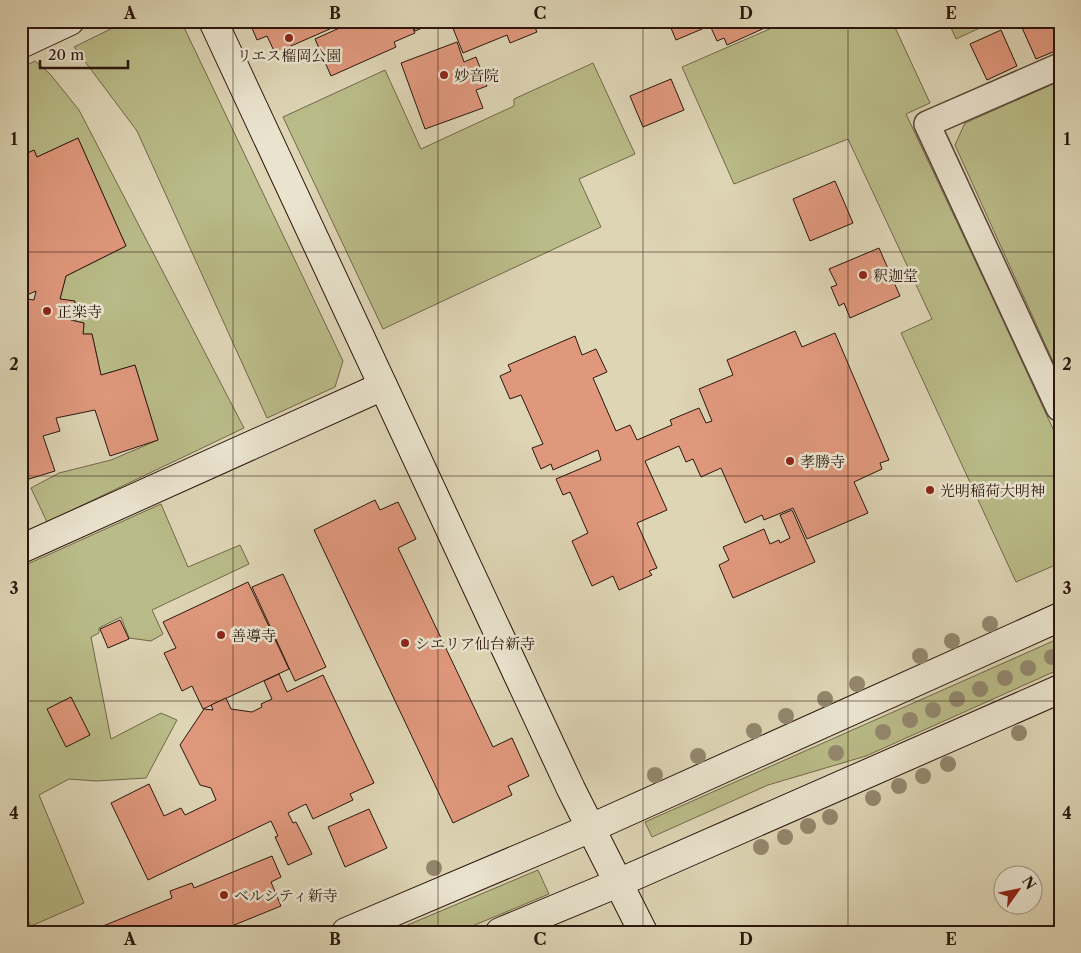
<svg xmlns="http://www.w3.org/2000/svg" width="1081" height="953" font-family="'Libre Caslon Text','Noto Serif JP',serif">
<style>
.green{fill:#b9bb88;stroke:#72684a}
.building{fill:#e0987d;stroke:#2b160d}
.lines{fill:none;stroke-linecap:round;stroke-linejoin:round}
.street-casing{stroke:#584637;stroke-width:28}
.secondary-casing{stroke:#2b160d;stroke-width:30}
.street{stroke:#eae4cf;stroke-width:25}
.secondary{stroke:#eae4cf;stroke-width:28}
.tree{fill:#93876d}
.grid{fill:none;stroke:#2b160d;stroke-width:1;stroke-opacity:0.55}
.poi-dot{fill:#8f2418;stroke:#eae4cf;stroke-width:2}
.labels{text-anchor:middle;dominant-baseline:central;stroke-width:5;stroke-linejoin:round;paint-order:stroke}
.poi-label{font-size:15px;fill:#2b160d;stroke:#eae4cf;text-anchor:start}
.neatline{fill:none;stroke:#2b160d;stroke-width:2}
.grid-label{font-size:16px;text-anchor:middle;font-weight:bold;fill:#2b160d}
</style>
<rect width="100%" height="100%" fill="#ded5b5"/>
<filter id="stains"><feTurbulence type="fractalNoise" baseFrequency=".004" numOctaves="4"/><feColorMatrix values="0 0 0 0 .2 0 0 0 0 .09 0 0 0 0 .02 0 0 0 .5 -.17"/></filter>
<radialGradient id="worn" r=".72"><stop offset=".6" stop-color="#630" stop-opacity="0"/><stop offset="1" stop-color="#630" stop-opacity=".3"/></radialGradient>
<g class="green">
<polygon points="127,21 181,21 343,361 335,387 267,418 137,131 74,47"/>
<polygon points="788,21 892,21 930,103 906,114 987,286 1060,444 1060,563 1016,582 901,333 932,319 848,139 734,184 682,67"/>
<polygon points="948,21 995,21 956,39"/>
<polygon points="35,61 50,74 79,110 244,428 47,522 31,488 59,473 111,460 158,440 135,365 101,375 92,334 83,334 84,323 71,320 75,302 60,299 66,276 126,246 78,138 37,157 34,150 21,156 21,68"/>
<polygon points="593,63 635,154 579,179 601,227 383,329 283,117 385,70 421,149 514,106 514,99"/>
<polygon points="1060,81 1060,377 955,145 965,123"/>
<polygon points="161,504 188,567 240,545 249,564 152,610 163,634 151,641 129,638 121,617 99,628 99,633 91,637 111,739 161,713 177,720 146,778 96,781 69,779 39,795 84,903 31,926 21,906 21,567"/>
<polygon points="1060,638 1060,669 866,756 768,785 652,837 645,822"/>
<polygon points="538,870 549,894 458,932 391,932"/>
</g>
<g class="building">
<polygon points="249,21 348,21 275,53 267,36 257,40"/>
<polygon points="355,21 410,21 415,33 394,42 396,47 331,76 315,39"/>
<polygon points="411,21 439,21 415,31"/>
<polygon points="450,21 541,21 541,22 534,25 537,32 510,43 507,35 463,53"/>
<polygon points="668,21 706,21 709,26 676,40"/>
<polygon points="708,21 780,21 727,45 724,38 717,41"/>
<polygon points="1019,21 1060,21 1060,49 1036,59"/>
<polygon points="1001,30 1017,66 987,80 970,44"/>
<polygon points="457,42 464,62 476,57 487,86 476,90 483,108 425,129 401,63"/>
<polygon points="671,79 684,110 643,127 630,96"/>
<polygon points="78,138 126,246 66,276 60,299 75,301 71,320 84,323 83,334 92,334 101,375 135,365 158,440 110,456 95,410 56,418 60,431 43,436 55,471 29,479 21,459 21,298 34,300 36,291 27,295 21,283 21,156 34,150 37,157"/>
<polygon points="835,181 853,223 810,241 793,199"/>
<polygon points="879,248 900,296 850,318 844,303 839,306 831,287 837,285 829,269"/>
<polygon points="795,331 802,347 835,333 889,460 880,463 882,469 854,482 868,513 807,539 793,508 764,520 762,515 745,523 721,468 701,477 693,459 686,462 679,446 645,461 667,510 637,523 657,568 649,571 652,575 619,590 613,576 592,586 572,541 588,533 570,492 563,495 556,479 601,460 598,450 553,470 551,464 541,469 532,448 543,444 521,395 510,399 500,376 511,371 508,365 575,336 582,355 596,349 607,372 593,378 616,431 630,425 637,440 672,425 670,420 699,408 706,423 712,421 699,389 733,375 727,360"/>
<polygon points="375,500 380,510 398,502 416,539 398,548 493,747 512,738 529,776 508,786 512,795 453,823 314,530"/>
<polygon points="21,509 28,523 21,526"/>
<polygon points="792,510 815,562 733,598 719,565 729,560 723,547 764,529 770,544 779,540 780,543 790,538 780,515"/>
<polygon points="283,574 326,667 295,681 252,587"/>
<polygon points="248,582 289,669 203,709 192,686 182,691 164,653 176,648 163,622"/>
<polygon points="120,620 129,639 108,648 100,629"/>
<polygon points="279,674 287,692 323,675 374,783 350,794 353,800 313,819 306,804 288,813 293,823 296,822 312,854 288,865 275,837 278,836 271,821 148,880 111,803 149,784 164,816 181,808 185,815 216,800 211,788 200,785 180,745 204,709 213,710 211,705 226,698 231,709 252,712 262,707 261,704 272,699 264,681"/>
<polygon points="71,697 90,735 66,747 47,709"/>
<polygon points="369,809 387,848 345,867 328,827"/>
<polygon points="272,856 281,877 271,882 281,906 217,932 106,932 103,926 172,898 170,891 192,883 194,888"/>
</g>
<g class="lines">
<defs>
<polyline id="street" points="1059,408 927,124 1060,66"/>
<g id="secondary">
<polyline points="213,21 571,789 643,932"/>
<polyline points="21,44 70,21"/>
<polyline points="21,549 383,386"/>
<polyline points="346,932 591,828 1060,617"/>
<polyline points="500,932 618,883 1060,689"/>
</g>
</defs>
<use href="#street" class="street-casing"/>
<use href="#secondary" class="secondary-casing"/>
<use href="#street" class="street"/>
<use href="#secondary" class="secondary"/>
</g>
<g class="tree">
<circle cx="990" cy="624" r="8"/>
<circle cx="952" cy="641" r="8"/>
<circle cx="920" cy="656" r="8"/>
<circle cx="1052" cy="657" r="8"/>
<circle cx="1028" cy="668" r="8"/>
<circle cx="1005" cy="678" r="8"/>
<circle cx="857" cy="684" r="8"/>
<circle cx="980" cy="689" r="8"/>
<circle cx="825" cy="699" r="8"/>
<circle cx="957" cy="699" r="8"/>
<circle cx="933" cy="710" r="8"/>
<circle cx="786" cy="716" r="8"/>
<circle cx="910" cy="720" r="8"/>
<circle cx="754" cy="731" r="8"/>
<circle cx="883" cy="732" r="8"/>
<circle cx="1019" cy="733" r="8"/>
<circle cx="836" cy="753" r="8"/>
<circle cx="698" cy="756" r="8"/>
<circle cx="948" cy="764" r="8"/>
<circle cx="655" cy="775" r="8"/>
<circle cx="923" cy="776" r="8"/>
<circle cx="899" cy="786" r="8"/>
<circle cx="873" cy="798" r="8"/>
<circle cx="830" cy="817" r="8"/>
<circle cx="808" cy="826" r="8"/>
<circle cx="785" cy="837" r="8"/>
<circle cx="761" cy="847" r="8"/>
<circle cx="434" cy="868" r="8"/>
</g>
<path class="grid" d="M233 21V932M438 21V932M643 21V932M848 21V932M21 252H1060M21 476H1060M21 701H1060"/>
<g class="poi-dot">
<circle cx="289" cy="38" r="5"/>
<circle cx="444" cy="75" r="5"/>
<circle cx="863" cy="275" r="5"/>
<circle cx="47" cy="311" r="5"/>
<circle cx="790" cy="461" r="5"/>
<circle cx="930" cy="490" r="5"/>
<circle cx="221" cy="635" r="5"/>
<circle cx="405" cy="643" r="5"/>
<circle cx="224" cy="895" r="5"/>
</g>
<g class="labels">
<g class="poi-label">
<text x="289" y="55" text-anchor="middle">リエス榴岡公園</text>
<text x="454" y="75">妙音院</text>
<text x="873" y="275">釈迦堂</text>
<text x="57" y="311">正楽寺</text>
<text x="800" y="461">孝勝寺</text>
<text x="940" y="490">光明稲荷大明神</text>
<text x="231" y="635">善導寺</text>
<text x="415" y="643">シエリア仙台新寺</text>
<text x="234" y="895">ベルシティ新寺</text>
</g>
</g>
<rect width="1081" height="953" fill="none" stroke="#ded5b5" stroke-width="55"/>
<g transform="translate(1018 890) rotate(57)"><circle r="24" fill="#eae4cf" stroke="#9e9281"/>
<path d="M0-4L9 19L0 12L-9 19Z" fill="#8f2418"/>
<text y="-8" font-size="14" font-weight="bold" text-anchor="middle" fill="#2b160d">N</text>
</g>
<path d="M40 60v8h88v-8" fill="none" stroke="#2b160d" stroke-width="2.5"/>
<text x="48" y="60" font-size="15" fill="#2b160d" stroke="#eae4cf" stroke-width="4" paint-order="stroke">20 m</text>
<rect x="28" y="28" width="1026" height="898" class="neatline"/>
<g class="grid-label">
<text x="130" y="19">A</text>
<text x="335" y="19">B</text>
<text x="540" y="19">C</text>
<text x="746" y="19">D</text>
<text x="951" y="19">E</text>
<text x="14" y="145">1</text>
<text x="1067" y="145">1</text>
<text x="14" y="370">2</text>
<text x="1067" y="370">2</text>
<text x="14" y="594">3</text>
<text x="1067" y="594">3</text>
<text x="14" y="819">4</text>
<text x="1067" y="819">4</text>
<text x="130" y="945">A</text>
<text x="335" y="945">B</text>
<text x="540" y="945">C</text>
<text x="746" y="945">D</text>
<text x="951" y="945">E</text>
</g>
<rect width="100%" height="100%" filter="url(#stains)"/>
<rect width="100%" height="100%" fill="url(#worn)"/>
</svg>
